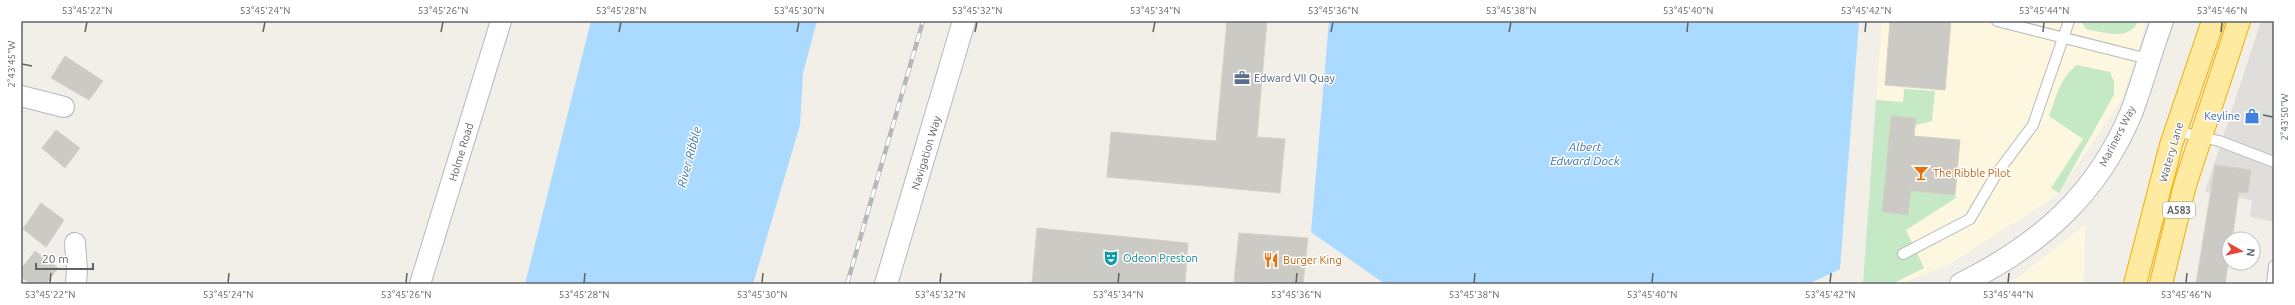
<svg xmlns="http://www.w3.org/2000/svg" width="2295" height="305" font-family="Ubuntu,sans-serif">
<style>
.commercial{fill:#fef7e0}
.industrial{fill:#e0deda}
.green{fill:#c5e8c5}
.water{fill:#aadaff}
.building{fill:#cccac5;stroke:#d6d1c6}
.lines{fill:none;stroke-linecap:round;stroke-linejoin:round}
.service-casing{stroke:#b5b8bc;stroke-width:12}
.minor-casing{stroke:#b5b8bc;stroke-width:22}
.tertiary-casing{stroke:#b5b8bc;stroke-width:24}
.trunk-casing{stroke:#f9ab00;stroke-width:24}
.service{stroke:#fff;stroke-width:10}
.minor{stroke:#fff;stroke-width:20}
.tertiary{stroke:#fff;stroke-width:22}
.trunk{stroke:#feeaa1;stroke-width:22}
.rail-casing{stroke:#b6b7b8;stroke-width:4.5}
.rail{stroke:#fff;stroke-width:3;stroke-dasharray:9;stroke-linecap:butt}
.ticks{fill:none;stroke:#5f6368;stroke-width:1.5}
.labels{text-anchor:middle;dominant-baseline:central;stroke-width:3;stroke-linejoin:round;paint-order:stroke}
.shield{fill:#fff;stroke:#8f9295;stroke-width:1}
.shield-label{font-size:10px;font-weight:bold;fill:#5f6368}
.service-label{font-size:11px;fill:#4e5e75;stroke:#fff;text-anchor:start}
.shop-label{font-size:11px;fill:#366cbe;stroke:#fff;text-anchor:end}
.street-label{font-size:11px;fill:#5f6368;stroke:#fff}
.food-label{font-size:11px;fill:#c56008;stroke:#fff;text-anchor:start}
.culture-label{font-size:11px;fill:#0d838f;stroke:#fff;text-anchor:start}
.water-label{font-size:12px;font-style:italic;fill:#4174aa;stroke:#fff}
.neatline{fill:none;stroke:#5f6368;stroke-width:1.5}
.ticks-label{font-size:10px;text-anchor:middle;fill:#5f6368}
</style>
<rect width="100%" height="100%" fill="#f1efe8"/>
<g class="commercial">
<polygon points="1882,21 2147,21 2122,99 2057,195 1950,264 1900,284 1863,284"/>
<polygon points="2085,225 2084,284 2005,284 2017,278"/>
</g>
<polygon class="industrial" points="2261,21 2274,21 2274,222 2250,217 2252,200 2205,192"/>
<g class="green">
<path d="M2081 21H2138C2130 42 2102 32 2086 29Z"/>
<path d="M2077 65 2110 72 2114 82V95L2059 193 2051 188 2083 139 2049 116C2056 98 2060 77 2077 65Z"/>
<polygon points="1904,89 1935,91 1932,121 1916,125 1916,118 1891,116 1882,212 1908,215 1911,191 1955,195 1956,198 1906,230 1924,268 1892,284 1863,284 1876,100 1903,102"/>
</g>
<g class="water">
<polygon points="591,21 817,21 803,73 800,125 753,284 525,284"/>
<polygon points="1329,21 1859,21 1840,269 1808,284 1385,284 1311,232"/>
</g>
<g class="building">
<polygon points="1227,21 1267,21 1257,137 1285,139 1280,193 1107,177 1111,132 1216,141"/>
<polygon points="1890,21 1951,21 1945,90 1885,85"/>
<polygon points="65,56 103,81 89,100 51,78"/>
<polygon points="1891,116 1916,118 1914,136 1960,140 1955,195 1911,191 1908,215 1882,212"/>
<polygon points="56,130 80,148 65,168 42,148"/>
<polygon points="2215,165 2251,170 2248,193 2239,192 2232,239 2229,239 2229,257 2225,284 2196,284"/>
<polygon points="41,203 64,220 46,247 23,229"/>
<polygon points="1037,228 1188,243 1185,284 1032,284"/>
<polygon points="1239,233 1308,238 1303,284 1234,282"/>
<polygon points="35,251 58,268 46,284 30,284 21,277 21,269"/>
</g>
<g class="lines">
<defs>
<g id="service">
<polyline points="1997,21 2148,59"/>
<polyline points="2176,131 2219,141 2274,162"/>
<polyline points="1903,254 1970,219 1997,173 2033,125 2069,21"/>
<polyline points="2272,284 2274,266"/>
</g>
<g id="minor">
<polyline points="21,96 64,107"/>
<polyline points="75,243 77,270 76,284"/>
<polyline points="420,284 501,21"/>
</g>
<g id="tertiary">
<polyline points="886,284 964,21"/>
<path d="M1961 284C2040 245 2098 194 2132 111 2143 81 2151 51 2162 21"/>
</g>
<g id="trunk">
<polyline points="2135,284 2171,145 2213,21"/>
<polyline points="2161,284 2185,185 2239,21"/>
</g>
</defs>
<use href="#service" class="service-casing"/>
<use href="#minor" class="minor-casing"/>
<use href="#tertiary" class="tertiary-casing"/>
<use href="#trunk" class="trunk-casing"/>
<use href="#service" class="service"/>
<use href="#minor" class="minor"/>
<use href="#tertiary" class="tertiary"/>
<use href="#trunk" class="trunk"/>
<defs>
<polyline id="rail" points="847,284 923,21"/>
</defs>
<use href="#rail" class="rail-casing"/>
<use href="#rail" class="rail"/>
</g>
<path class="ticks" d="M85 32 87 22M263 32 265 22M441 32 443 22M619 32 621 22M797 32 799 22M975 32 977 22M1153 32 1155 22M1331 32 1333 22M1509 32 1511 22M1687 32 1688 22M1865 32 1866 22M2043 32 2044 22M2221 32 2222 22M22 64 32 66M2263 115 2273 117M50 283 51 273M228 283 229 273M406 283 407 273M584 283 585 273M762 283 763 273M940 283 941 273M1118 283 1119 273M1296 283 1297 273M1474 283 1475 273M1652 283 1653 273M1830 283 1831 273M2008 283 2009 273M2186 283 2187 273"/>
<defs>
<symbol id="office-bare" viewBox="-9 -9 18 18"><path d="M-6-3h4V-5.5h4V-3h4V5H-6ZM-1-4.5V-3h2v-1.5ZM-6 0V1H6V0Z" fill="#5c6f8a" stroke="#fff" stroke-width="2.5" paint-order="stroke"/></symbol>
<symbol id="shop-bare" viewBox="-9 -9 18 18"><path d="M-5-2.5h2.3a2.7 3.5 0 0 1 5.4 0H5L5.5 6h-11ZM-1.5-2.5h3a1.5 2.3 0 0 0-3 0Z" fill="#3f7fe0" stroke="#fff" stroke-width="2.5" paint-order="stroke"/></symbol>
<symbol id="bar-bare" viewBox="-9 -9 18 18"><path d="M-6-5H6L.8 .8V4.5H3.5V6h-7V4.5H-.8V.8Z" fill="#e8710a" stroke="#fff" stroke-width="2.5" paint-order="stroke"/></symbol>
<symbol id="theatre-bare" viewBox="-9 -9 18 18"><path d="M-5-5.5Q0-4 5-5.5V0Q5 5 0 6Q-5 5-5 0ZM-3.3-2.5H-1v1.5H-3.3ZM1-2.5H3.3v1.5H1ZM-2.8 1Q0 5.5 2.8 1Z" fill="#0f9aa8" stroke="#fff" stroke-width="2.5" paint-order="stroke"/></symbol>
<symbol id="restaurant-bare" viewBox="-9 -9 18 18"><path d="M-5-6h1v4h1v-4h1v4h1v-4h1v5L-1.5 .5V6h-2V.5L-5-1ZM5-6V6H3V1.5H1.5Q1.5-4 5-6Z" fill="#e8710a" stroke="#fff" stroke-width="2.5" paint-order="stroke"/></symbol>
</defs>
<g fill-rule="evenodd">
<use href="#office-bare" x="1231" y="67" width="22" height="22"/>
<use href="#shop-bare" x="2241" y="105" width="22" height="22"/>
<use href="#bar-bare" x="1910" y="162" width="22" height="22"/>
<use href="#theatre-bare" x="1100" y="247" width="22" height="22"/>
<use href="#restaurant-bare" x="1260" y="249" width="22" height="22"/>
</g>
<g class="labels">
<rect class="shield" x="2163" y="202" width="32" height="16" rx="3"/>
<g class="shield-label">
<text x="2179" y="210">A583</text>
</g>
<g class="service-label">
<text x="1254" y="78">Edward VII Quay</text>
</g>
<g class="shop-label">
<text x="2240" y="116">Keyline</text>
</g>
<g class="street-label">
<text transform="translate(2117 136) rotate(-63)">Mariners Way</text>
<text transform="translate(461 152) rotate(-73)">Holme Road</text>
<text transform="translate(2171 152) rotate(-74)">Watery Lane</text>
<text transform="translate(926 153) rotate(-73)">Navigation Way</text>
</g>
<g class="food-label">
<text x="1933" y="173">The Ribble Pilot</text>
<text x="1283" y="260">Burger King</text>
</g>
<g class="culture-label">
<text x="1123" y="258">Odeon Preston</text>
</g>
<g class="water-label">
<text x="1585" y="146">Albert<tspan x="1585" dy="14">Edward Dock</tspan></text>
<text transform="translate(689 157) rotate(-75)">River Ribble</text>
</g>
</g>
<rect width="2295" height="305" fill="none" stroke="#ffffff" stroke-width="44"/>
<g transform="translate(2241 251) rotate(98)"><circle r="19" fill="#ffffff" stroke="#bfc1c3"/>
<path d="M0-3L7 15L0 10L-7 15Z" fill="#ea4335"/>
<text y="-6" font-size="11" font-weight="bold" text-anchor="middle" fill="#5f6368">N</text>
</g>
<path d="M36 263v6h57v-6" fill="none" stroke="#5f6368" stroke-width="2"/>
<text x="42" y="263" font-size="12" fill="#5f6368" stroke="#ffffff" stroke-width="3" paint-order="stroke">20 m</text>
<rect x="22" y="22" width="2251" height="261" class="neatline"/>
<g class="ticks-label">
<text x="87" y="14">53°45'22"N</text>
<text x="265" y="14">53°45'24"N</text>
<text x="443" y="14">53°45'26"N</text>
<text x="621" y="14">53°45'28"N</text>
<text x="799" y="14">53°45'30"N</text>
<text x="977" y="14">53°45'32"N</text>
<text x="1155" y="14">53°45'34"N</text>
<text x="1333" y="14">53°45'36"N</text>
<text x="1511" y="14">53°45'38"N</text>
<text x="1688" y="14">53°45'40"N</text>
<text x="1866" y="14">53°45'42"N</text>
<text x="2044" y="14">53°45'44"N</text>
<text x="2222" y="14">53°45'46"N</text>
<text transform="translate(11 64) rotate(-90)" y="4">2°43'45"W</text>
<text transform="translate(2284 117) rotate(-90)" y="4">2°43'50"W</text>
<text x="50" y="298">53°45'22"N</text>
<text x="228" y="298">53°45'24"N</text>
<text x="406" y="298">53°45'26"N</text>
<text x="584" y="298">53°45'28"N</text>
<text x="762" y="298">53°45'30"N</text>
<text x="940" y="298">53°45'32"N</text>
<text x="1118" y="298">53°45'34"N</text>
<text x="1296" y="298">53°45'36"N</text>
<text x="1474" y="298">53°45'38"N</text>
<text x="1652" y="298">53°45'40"N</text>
<text x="1830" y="298">53°45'42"N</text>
<text x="2008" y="298">53°45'44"N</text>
<text x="2186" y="298">53°45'46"N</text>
</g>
</svg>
